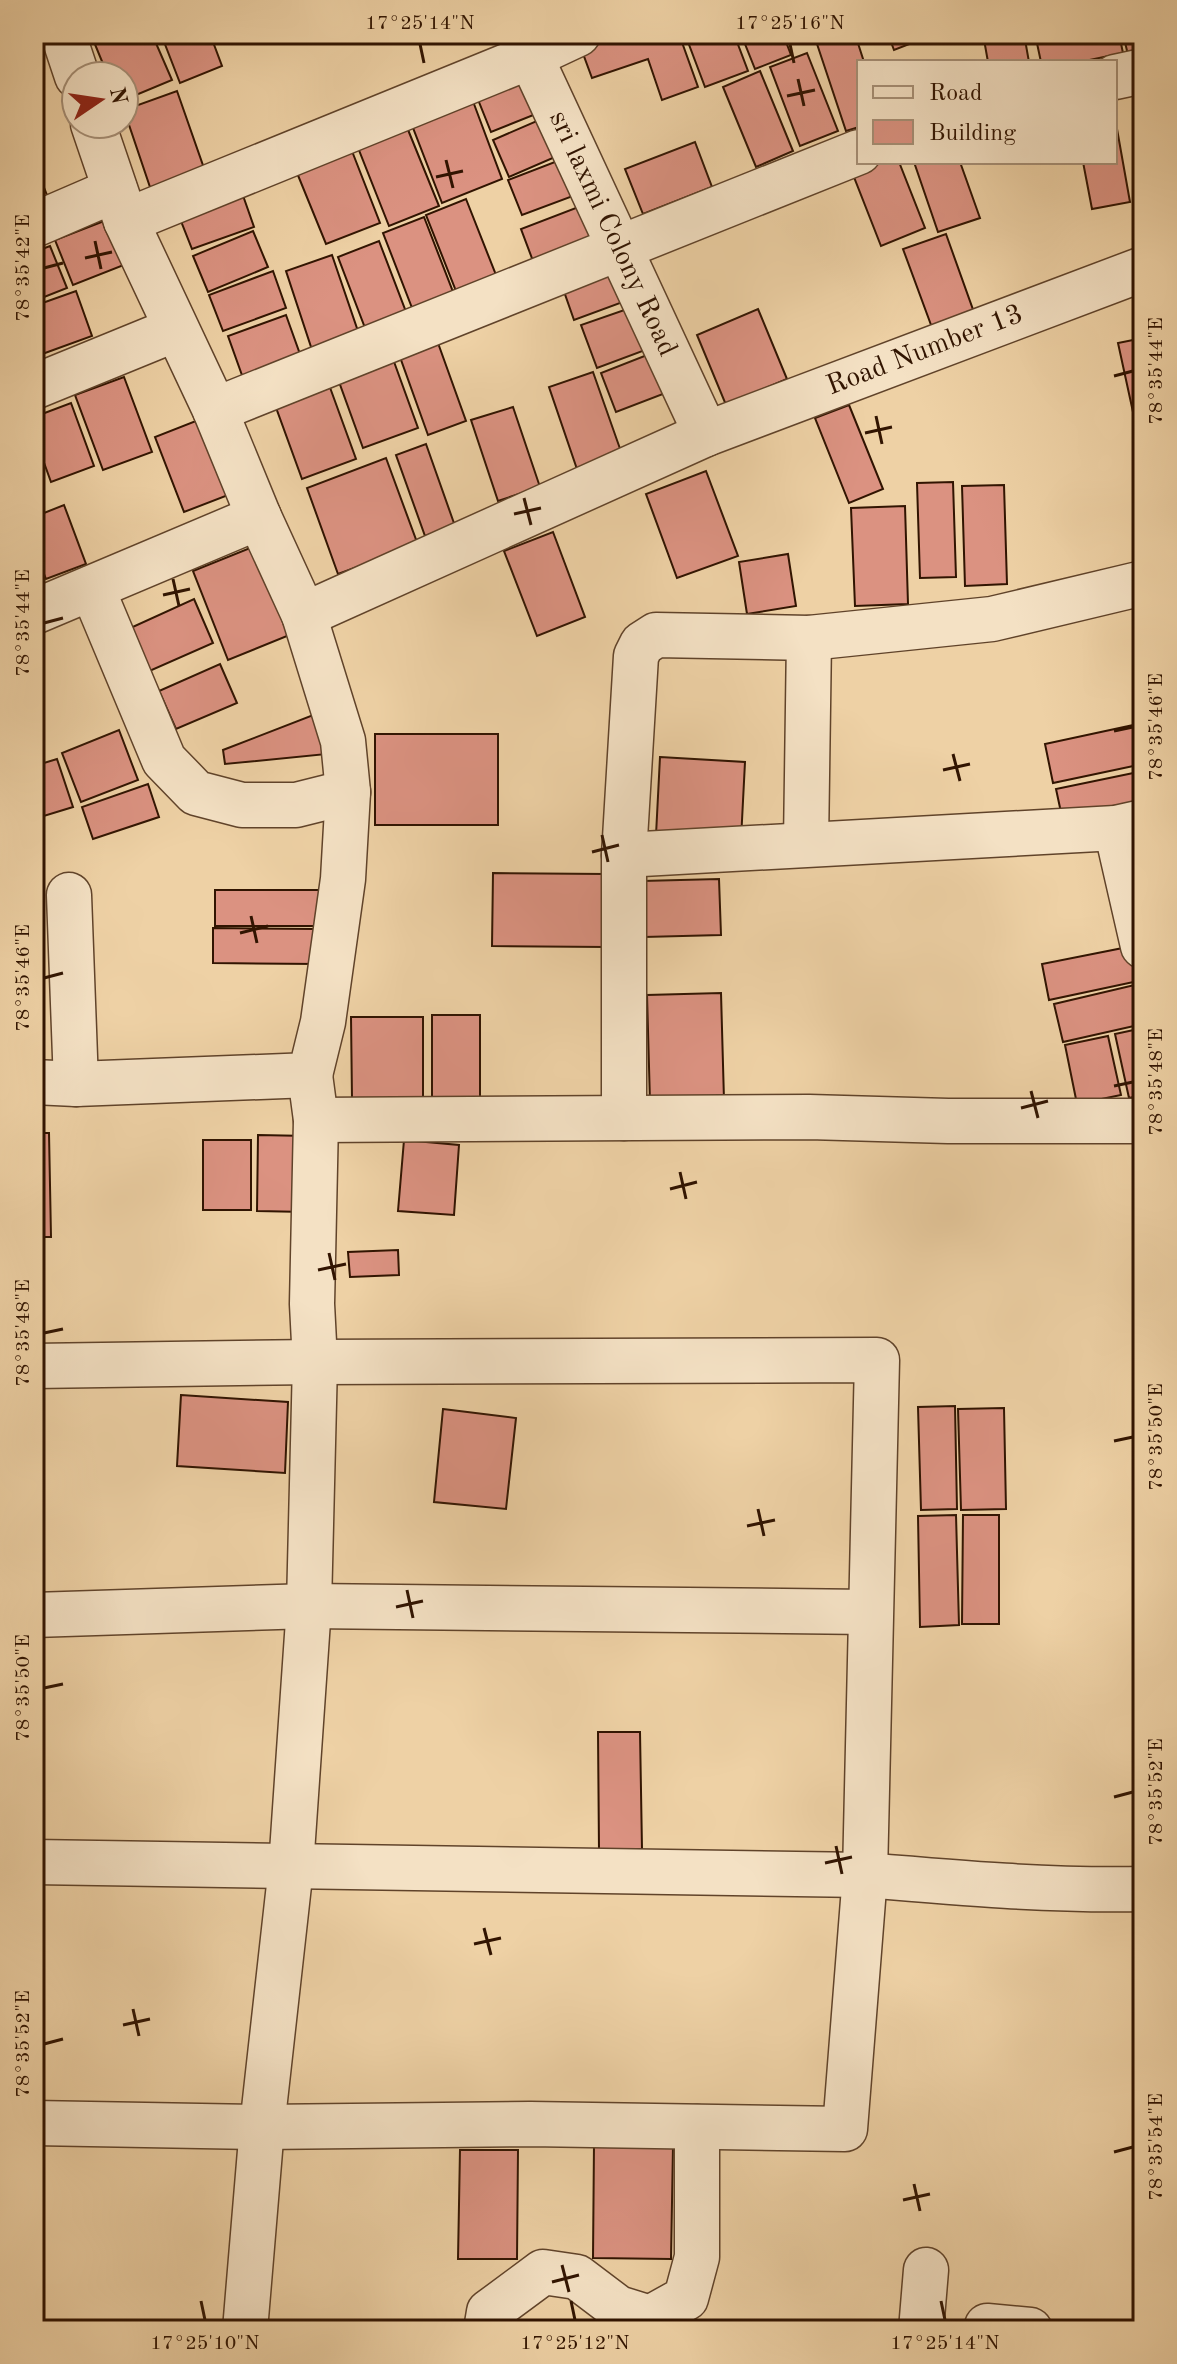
<svg xmlns="http://www.w3.org/2000/svg" width="1177" height="2364" font-family="'Old Standard TT',serif">
<style>
.building{fill:#db9281;stroke:#311401;stroke-width:2}
.lines{fill:none;stroke-linecap:round;stroke-linejoin:round}
.minor-casing{stroke:#60432a;stroke-width:47}
.minor{stroke:#f4e1c4;stroke-width:44}
.ticks{fill:none;stroke:#311401;stroke-width:3}
.labels{text-anchor:middle;dominant-baseline:central;stroke-width:8;stroke-linejoin:round;paint-order:stroke}
.street-label{font-size:28px;fill:#311401;stroke:#f4e1c4}
.neatline{fill:none;stroke:#311401;stroke-width:3}
.ticks-label{font-size:20px;text-anchor:middle;fill:#311401}
</style>
<rect width="100%" height="100%" fill="#eed1a5"/>
<filter id="stains"><feTurbulence type="fractalNoise" baseFrequency=".0025" numOctaves="4"/><feColorMatrix values="0 0 0 0 .2 0 0 0 0 .09 0 0 0 0 .02 0 0 0 .5 -.17"/></filter>
<radialGradient id="worn" r=".72"><stop offset=".6" stop-color="#630" stop-opacity="0"/><stop offset="1" stop-color="#630" stop-opacity=".3"/></radialGradient>
<g class="building">
<polygon points="112,34 152,34 172,80 124,100 124,76 108,76 94,42"/>
<polygon points="161,34 210,34 222,66 180,83"/>
<polygon points="595,34 679,34 698,87 662,100 648,59 592,78 578,40"/>
<polygon points="685,34 734,34 748,71 705,87"/>
<polygon points="741,34 783,34 791,55 755,69"/>
<polygon points="848,34 855,34 864,62 859,62 859,127 846,131 817,44"/>
<polygon points="888,34 935,34 894,50"/>
<polygon points="983,34 1024,34 1029,62 988,62"/>
<polygon points="1035,34 1119,34 1123,53 1080,62 1041,62"/>
<polygon points="1123,34 1143,34 1143,56 1129,59"/>
<polygon points="807,53 838,131 800,146 770,67"/>
<polygon points="760,71 793,151 756,167 723,87"/>
<polygon points="531,74 546,110 491,132 477,97"/>
<polygon points="177,91 206,174 152,193 124,110"/>
<polygon points="471,96 502,179 442,203 410,120"/>
<polygon points="402,115 439,206 389,226 353,135"/>
<polygon points="546,117 562,154 509,177 493,140"/>
<polygon points="1117,129 1130,202 1092,209 1083,162 1115,162"/>
<polygon points="695,142 712,187 643,214 625,169"/>
<polygon points="350,146 380,223 326,244 295,168"/>
<polygon points="560,160 573,196 522,215 508,180"/>
<polygon points="34,162 52,208 34,215"/>
<polygon points="876,162 899,162 925,228 881,246 852,172"/>
<polygon points="914,162 960,162 980,218 938,232"/>
<polygon points="240,187 254,227 192,249 177,211"/>
<polygon points="466,199 496,275 456,291 426,215"/>
<polygon points="581,206 593,239 533,261 521,229"/>
<polygon points="117,216 134,261 73,285 55,240"/>
<polygon points="424,217 455,297 414,313 383,233"/>
<polygon points="253,231 268,267 208,292 193,256"/>
<polygon points="946,234 976,318 934,333 903,249"/>
<polygon points="379,241 411,325 370,341 338,257"/>
<polygon points="50,246 67,288 34,301 34,252"/>
<polygon points="332,255 362,343 315,359 286,271"/>
<polygon points="617,260 631,299 574,320 560,280"/>
<polygon points="273,271 286,308 223,331 209,295"/>
<polygon points="76,291 92,336 34,357 34,306"/>
<polygon points="633,307 648,349 597,368 581,325"/>
<polygon points="758,309 787,379 726,405 697,335"/>
<polygon points="286,315 301,357 243,378 228,336"/>
<polygon points="1143,338 1143,458 1118,343"/>
<polygon points="438,343 466,421 428,435 400,357"/>
<polygon points="647,355 663,394 616,412 601,373"/>
<polygon points="393,359 418,428 363,448 338,379"/>
<polygon points="593,372 624,460 579,475 549,387"/>
<polygon points="124,377 152,452 103,470 75,395"/>
<polygon points="328,382 356,459 302,479 274,402"/>
<polygon points="71,403 94,466 51,482 34,435 34,417"/>
<polygon points="849,405 883,489 849,503 815,418"/>
<polygon points="513,407 540,487 498,501 471,420"/>
<polygon points="206,417 236,492 184,512 155,437"/>
<polygon points="426,444 455,526 425,536 396,455"/>
<polygon points="386,458 418,545 338,574 307,488"/>
<polygon points="706,471 738,556 677,578 646,494"/>
<polygon points="34,474 43,499 34,503"/>
<polygon points="953,482 956,577 920,578 917,483"/>
<polygon points="1004,485 1007,584 965,586 962,486"/>
<polygon points="64,505 86,564 46,579 34,548 34,517"/>
<polygon points="905,506 908,604 855,606 851,508"/>
<polygon points="553,532 585,617 537,636 504,551"/>
<polygon points="255,546 292,634 228,660 193,571"/>
<polygon points="788,554 796,606 747,614 739,562"/>
<polygon points="194,599 213,643 145,673 126,630"/>
<polygon points="220,664 237,703 176,729 159,691"/>
<polygon points="321,712 337,753 225,764 223,750"/>
<polygon points="1138,724 1143,764 1053,783 1045,744"/>
<polygon points="119,730 138,780 81,802 62,753"/>
<rect x="375" y="734" width="123" height="91"/>
<polygon points="660,757 745,762 741,840 656,835"/>
<polygon points="57,759 73,807 34,819 34,766"/>
<polygon points="1143,771 1143,815 1065,831 1056,789"/>
<polygon points="148,784 159,817 93,839 82,807"/>
<polygon points="493,873 606,874 606,947 492,946"/>
<polygon points="719,879 721,935 644,937 642,881"/>
<rect x="215" y="890" width="106" height="36"/>
<polygon points="213,928 319,929 319,964 213,963"/>
<polygon points="1138,945 1143,980 1049,1000 1042,964"/>
<polygon points="1143,983 1143,1024 1063,1042 1054,1004"/>
<polygon points="721,993 724,1100 650,1102 647,995"/>
<rect x="432" y="1015" width="48" height="84"/>
<polygon points="351,1017 423,1017 423,1099 352,1099"/>
<polygon points="1143,1028 1143,1095 1129,1098 1115,1034"/>
<polygon points="1108,1036 1121,1095 1077,1104 1065,1045"/>
<polygon points="34,1133 49,1133 51,1237 34,1237"/>
<polygon points="258,1135 308,1136 306,1212 257,1211"/>
<rect x="203" y="1140" width="48" height="70"/>
<polygon points="404,1140 459,1145 454,1215 398,1211"/>
<polygon points="398,1250 399,1275 350,1277 348,1252"/>
<polygon points="181,1395 288,1402 285,1473 177,1466"/>
<polygon points="955,1406 957,1509 921,1510 918,1407"/>
<polygon points="1004,1408 1006,1509 961,1510 958,1409"/>
<polygon points="443,1409 516,1418 506,1509 434,1502"/>
<polygon points="956,1515 959,1625 920,1627 918,1516"/>
<polygon points="963,1515 999,1515 999,1624 962,1624"/>
<polygon points="598,1732 640,1732 642,1849 599,1850"/>
<polygon points="594,2144 673,2146 671,2259 593,2258"/>
<polygon points="460,2150 518,2150 517,2259 458,2259"/>
</g>
<g class="lines">
<defs>
<g id="minor">
<polyline points="63,34 77,76"/>
<polyline points="520,34 706,434"/>
<polyline points="1115,77 1143,71"/>
<polyline points="126,221 529,57 578,34"/>
<polyline points="34,225 115,190"/>
<polyline points="34,387 176,329"/>
<polyline points="215,410 859,152"/>
<polyline points="92,588 164,760 196,793 242,805 296,805 348,792"/>
<polyline points="34,612 259,517"/>
<polyline points="304,615 706,434 1143,269"/>
<polyline points="1116,828 1143,946"/>
<polyline points="806,844 809,638"/>
<polyline points="624,855 1116,828 1143,822"/>
<polyline points="69,895 76,1084"/>
<polyline points="34,1082 76,1084 310,1075 323,1022 343,879 348,792 343,741 304,615 259,517 215,410 126,221 93,124"/>
<polyline points="624,1118 624,855 636,656 642,644 656,635 809,638 992,619 1143,583"/>
<polyline points="316,1120 809,1117 948,1121 1143,1121"/>
<polyline points="34,1366 315,1362 877,1360 865,1875 845,2129 530,2124 262,2127 34,2123"/>
<polyline points="34,1615 309,1606 870,1612"/>
<path d="M34 1862 865 1875C958 1883 1050 1891 1143 1889"/>
<polyline points="987,2326 1030,2330"/>
<polyline points="245,2330 262,2127 291,1867 309,1606 315,1362 312,1304 316,1120 310,1075"/>
<polyline points="486,2330 489,2312 543,2272 577,2277 618,2308 650,2318 686,2298 697,2257 697,2127"/>
<polyline points="921,2330 926,2270"/>
</g>
</defs>
<use href="#minor" class="minor-casing"/>
<use href="#minor" class="minor"/>
</g>
<path class="ticks" d="M420 44 424 63M790 44 794 63M798 79 804 106M787 96 815 90M446 160 453 188M436 177 463 171M95 241 101 269M85 258 112 252M44 268 63 263M1114 376 1133 371M876 416 882 444M865 433 892 427M524 498 531 525M514 514 541 508M173 579 179 606M163 595 190 589M44 623 63 618M1114 731 1133 727M953 754 960 781M943 770 970 764M602 835 608 862M592 852 619 845M251 916 257 943M240 933 268 926M44 978 63 973M1114 1086 1133 1082M1031 1091 1038 1118M1021 1108 1048 1101M680 1172 686 1199M670 1189 697 1182M329 1253 335 1280M318 1270 346 1264M44 1333 63 1329M1114 1441 1133 1437M758 1509 764 1536M747 1526 775 1520M407 1590 413 1618M396 1607 423 1601M44 1688 63 1684M1114 1797 1133 1792M836 1846 842 1874M825 1863 852 1857M484 1928 491 1955M474 1944 501 1938M133 2009 139 2036M123 2025 150 2019M44 2044 63 2039M1114 2152 1133 2147M914 2184 920 2211M903 2200 930 2194M562 2265 569 2292M552 2282 579 2275M201 2301 205 2320M571 2301 575 2320M941 2301 945 2320"/>
<g class="labels">
<g class="street-label">
<text transform="translate(612 234) rotate(65)">sri laxmi Colony Road</text>
<text transform="translate(925 351) rotate(-21)">Road Number 13</text>
</g>
</g>
<rect width="1177" height="2364" fill="none" stroke="#eed1a5" stroke-width="88"/>
<rect x="857" y="60" width="260" height="104" fill="#f4e1c4" stroke="#a68f76" stroke-width="2"/>
<rect x="873" y="86" width="40" height="12" fill="#f4e1c4" stroke="#a68f76" stroke-width="2"/>
<text x="929" y="100" font-size="24" fill="#311401">Road</text>
<rect x="873" y="120" width="40" height="24" fill="#db9281" stroke="#a68f76" stroke-width="2"/>
<text x="929" y="140" font-size="24" fill="#311401">Building</text>
<g transform="translate(100 100) rotate(77)"><circle r="38" fill="#f4e1c4" stroke="#a68f76" stroke-width="2"/>
<path d="M0-6L14 30L0 20L-14 30Z" fill="#8f2418"/>
<text y="-12" font-size="22" font-weight="bold" text-anchor="middle" fill="#311401">N</text>
</g>
<rect x="44" y="44" width="1089" height="2276" class="neatline"/>
<g class="ticks-label">
<text x="420" y="29">17°25'14"N</text>
<text x="790" y="29">17°25'16"N</text>
<text transform="translate(22 268) rotate(-90)" y="7">78°35'42"E</text>
<text transform="translate(1155 371) rotate(-90)" y="7">78°35'44"E</text>
<text transform="translate(22 623) rotate(-90)" y="7">78°35'44"E</text>
<text transform="translate(1155 727) rotate(-90)" y="7">78°35'46"E</text>
<text transform="translate(22 978) rotate(-90)" y="7">78°35'46"E</text>
<text transform="translate(1155 1082) rotate(-90)" y="7">78°35'48"E</text>
<text transform="translate(22 1333) rotate(-90)" y="7">78°35'48"E</text>
<text transform="translate(1155 1437) rotate(-90)" y="7">78°35'50"E</text>
<text transform="translate(22 1688) rotate(-90)" y="7">78°35'50"E</text>
<text transform="translate(1155 1792) rotate(-90)" y="7">78°35'52"E</text>
<text transform="translate(22 2044) rotate(-90)" y="7">78°35'52"E</text>
<text transform="translate(1155 2147) rotate(-90)" y="7">78°35'54"E</text>
<text x="205" y="2349">17°25'10"N</text>
<text x="575" y="2349">17°25'12"N</text>
<text x="945" y="2349">17°25'14"N</text>
</g>
<rect width="100%" height="100%" filter="url(#stains)"/>
<rect width="100%" height="100%" fill="url(#worn)"/>
</svg>
